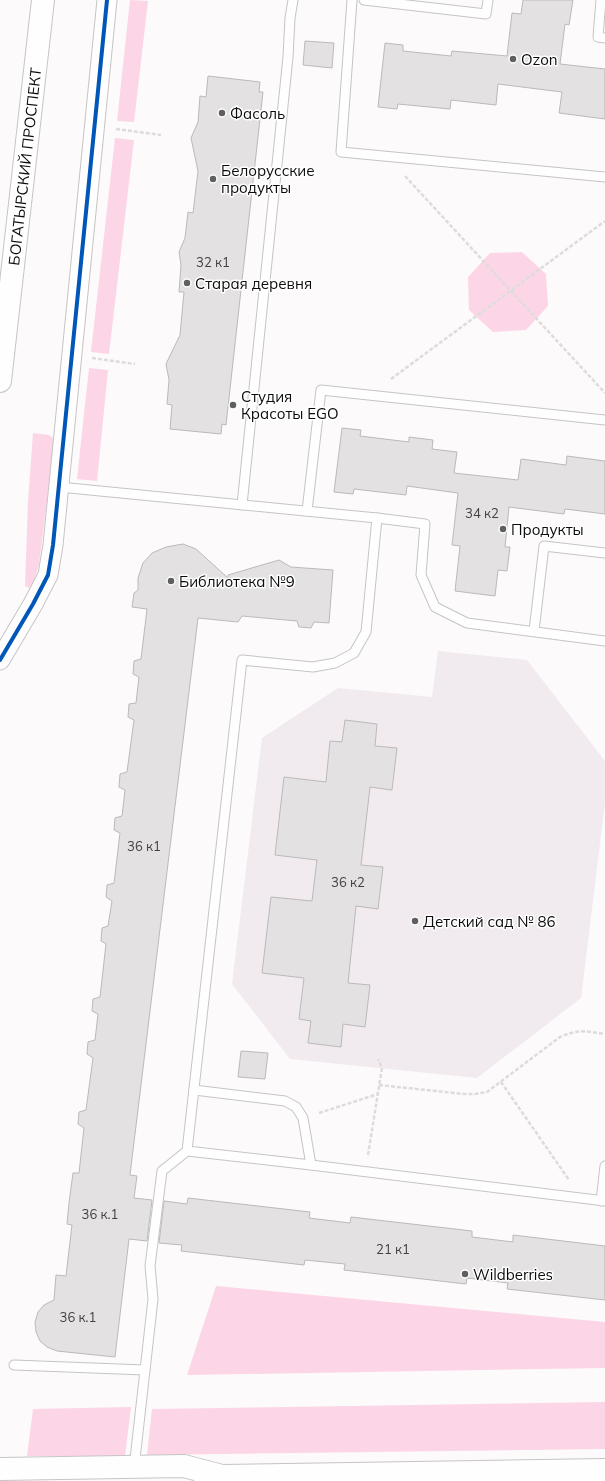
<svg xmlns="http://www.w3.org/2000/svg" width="605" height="1481" font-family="Mulish,sans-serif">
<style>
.built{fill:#f1eaee}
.green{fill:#fcd6e6}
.building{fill:#e3e1e2;stroke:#bbb9ba}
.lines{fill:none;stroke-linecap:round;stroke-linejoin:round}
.lane-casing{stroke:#c6c4c5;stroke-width:11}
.street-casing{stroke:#c6c4c5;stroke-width:21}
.secondary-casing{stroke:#c6c4c5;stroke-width:24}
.path{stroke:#dddcdc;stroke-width:2.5;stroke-dasharray:4 2;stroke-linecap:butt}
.lane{stroke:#fffefe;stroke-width:9}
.street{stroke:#fffefe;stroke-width:19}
.secondary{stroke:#fffefe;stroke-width:22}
.cycleway-casing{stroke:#fff;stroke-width:6}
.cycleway{stroke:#0057b8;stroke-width:4}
.poi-dot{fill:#605f60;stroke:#fff;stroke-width:1.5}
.labels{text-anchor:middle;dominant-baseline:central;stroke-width:3;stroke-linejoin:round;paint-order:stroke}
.number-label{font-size:13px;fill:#424042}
.poi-label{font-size:15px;fill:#0c0b0c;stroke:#fff;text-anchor:start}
.street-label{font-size:15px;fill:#0c0b0c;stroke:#fff}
</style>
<rect width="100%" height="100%" fill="#fcfafb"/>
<polygon class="built" points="438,651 527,660 605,761 605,803 581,998 477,1078 290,1059 232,984 262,738 338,688 432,697"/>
<g class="green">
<polygon points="130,0 148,1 134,122 117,121"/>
<polygon points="115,138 134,140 109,354 91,352"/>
<polygon points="522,252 546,274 548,306 526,330 493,332 469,310 468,277 490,253"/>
<polygon points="89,368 108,370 97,481 77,479"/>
<polygon points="33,433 49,435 55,440 39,564 35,578 29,588 25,586 28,501"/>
<polygon points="216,1286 605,1322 605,1368 187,1375"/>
<polygon points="605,1402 605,1449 147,1455 152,1409"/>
<polygon points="131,1407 125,1456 27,1456 33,1409"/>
</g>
<g class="building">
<polygon points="523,0 573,0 569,25 565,24 560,64 605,69 605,119 559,113 562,92 498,84 496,105 451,100 450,109 398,104 397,109 378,107 385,43 403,45 403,51 451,56 452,51 507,56 512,13 521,14"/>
<polygon points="305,41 334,43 332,68 303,65"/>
<polygon points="208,76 260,82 259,92 263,92 226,425 222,424 221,434 170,429 172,405 167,404 169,380 166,364 180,335 184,292 179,292 181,265 179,252 185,238 188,212 193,213 198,171 191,138 198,122 200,96 206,97"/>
<polygon points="342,428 361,430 360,436 409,442 409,437 433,440 432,449 457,452 454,473 518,480 521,459 566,465 567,456 605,461 605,514 565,509 564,514 509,507 505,547 510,547 507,571 498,570 495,596 455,591 460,546 452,545 458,493 407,486 406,495 354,489 353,494 334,492"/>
<polygon points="183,544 196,549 228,578 228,575 279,560 291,567 333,570 329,623 314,622 311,628 299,627 297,621 242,616 238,622 198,618 130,1175 137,1176 134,1198 152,1200 147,1241 129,1239 115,1357 57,1351 47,1347 40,1341 36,1332 35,1322 38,1312 44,1305 54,1300 56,1275 66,1276 72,1225 67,1224 69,1203 73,1173 79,1173 84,1128 78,1124 79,1112 86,1110 93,1058 87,1054 88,1042 95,1040 98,1014 92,1011 93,999 100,997 106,944 101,941 102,928 108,926 112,901 106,897 107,885 114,883 120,833 114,830 115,818 122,816 125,790 119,787 120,774 127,772 134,720 128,717 129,704 136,703 139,677 133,674 134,661 141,659 147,609 132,607 134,593 138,590 138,578 143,563 152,553 166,547"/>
<polygon points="345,720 377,724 375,746 397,748 392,790 370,787 361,865 383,867 378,909 356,906 348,983 370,985 365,1027 343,1024 341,1047 308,1043 311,1021 299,1019 304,978 262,973 271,897 312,901 317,860 275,855 284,777 326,782 330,741 342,742"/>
<polygon points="241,1051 268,1053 265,1079 238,1077"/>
<polygon points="188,1198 310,1212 309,1218 350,1223 351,1217 472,1231 472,1237 513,1242 513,1235 605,1246 605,1300 507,1289 508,1283 467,1278 466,1284 344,1270 345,1264 305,1260 304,1265 181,1251 182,1245 159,1243 164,1201 187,1204"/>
</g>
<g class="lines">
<defs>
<g id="lane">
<polyline points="352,0 341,152 605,177"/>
<polyline points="364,0 486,14 488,0"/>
<polyline points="601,0 598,37 605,38"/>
<polyline points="59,487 377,518 425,524 421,575 435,607 467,623 605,641"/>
<polyline points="242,505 288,57 290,18 293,0"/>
<polyline points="307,511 321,390 605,420"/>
<polyline points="377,518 366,632 354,653 335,663 313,667 242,660 187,1151 311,1165 605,1201"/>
<polyline points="534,631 544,546 605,553"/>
<polyline points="194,1090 285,1101 296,1107 303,1118 311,1165"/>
<polyline points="601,1201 605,1166"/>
<polyline points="14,1365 145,1370"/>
<polyline points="134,1468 153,1299 150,1266 162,1171 187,1151"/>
</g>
<polyline id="street" points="0,660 33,604 48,575 53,545 107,0"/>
<g id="secondary">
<path id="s1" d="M0 381 43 0"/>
<polyline points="0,1469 184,1466 222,1476"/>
<polyline points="205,1481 222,1476 605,1470"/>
</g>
</defs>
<use href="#lane" class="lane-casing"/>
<use href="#street" class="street-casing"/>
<use href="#secondary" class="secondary-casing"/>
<g class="path">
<polyline points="116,129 161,135"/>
<polyline points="405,176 605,393"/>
<polyline points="92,358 135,364"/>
<polyline points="391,379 605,221"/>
<polyline points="501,1082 569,1180"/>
<path d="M379 1085 464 1094H475L487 1092 560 1037C578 1029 586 1031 605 1034"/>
<polyline points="319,1113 378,1094"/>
<polyline points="368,1155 382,1068 378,1059"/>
</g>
<use href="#lane" class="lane"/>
<use href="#street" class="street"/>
<use href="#secondary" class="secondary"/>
<defs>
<polyline id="cycleway" points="0,660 33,604 48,575 53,545 107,0"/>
</defs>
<use href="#cycleway" class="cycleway-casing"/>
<use href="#cycleway" class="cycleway"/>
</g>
<g class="poi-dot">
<circle cx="513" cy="59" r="4"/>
<circle cx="222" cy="113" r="4"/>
<circle cx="213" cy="179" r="4"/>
<circle cx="187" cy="283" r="4"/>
<circle cx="233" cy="405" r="4"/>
<circle cx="503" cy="529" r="4"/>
<circle cx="171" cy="581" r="4"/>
<circle cx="415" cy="921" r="4"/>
<circle cx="465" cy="1274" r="4"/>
</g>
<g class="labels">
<g class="number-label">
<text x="213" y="262">32 к1</text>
<text x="482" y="513">34 к2</text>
<text x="144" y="846">36 к1</text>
<text x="348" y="882">36 к2</text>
<text x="100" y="1214">36 к.1</text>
<text x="393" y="1249">21 к1</text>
<text x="78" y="1317">36 к.1</text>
</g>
<g class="poi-label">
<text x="521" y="59">Ozon</text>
<text x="230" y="113">Фасоль</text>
<text x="221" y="170">Белорусские<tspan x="221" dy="17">продукты</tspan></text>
<text x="195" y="283">Старая деревня</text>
<text x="241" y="396">Студия<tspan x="241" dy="17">Красоты EGO</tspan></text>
<text x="511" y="529">Продукты</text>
<text x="179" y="581">Библиотека №9</text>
<text x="423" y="921">Детский сад № 86</text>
<text x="473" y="1274">Wildberries</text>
</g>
<g class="street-label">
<text stroke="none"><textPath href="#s1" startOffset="216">БОГАТЫРСКИЙ ПРОСПЕКТ</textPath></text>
</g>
</g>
</svg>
